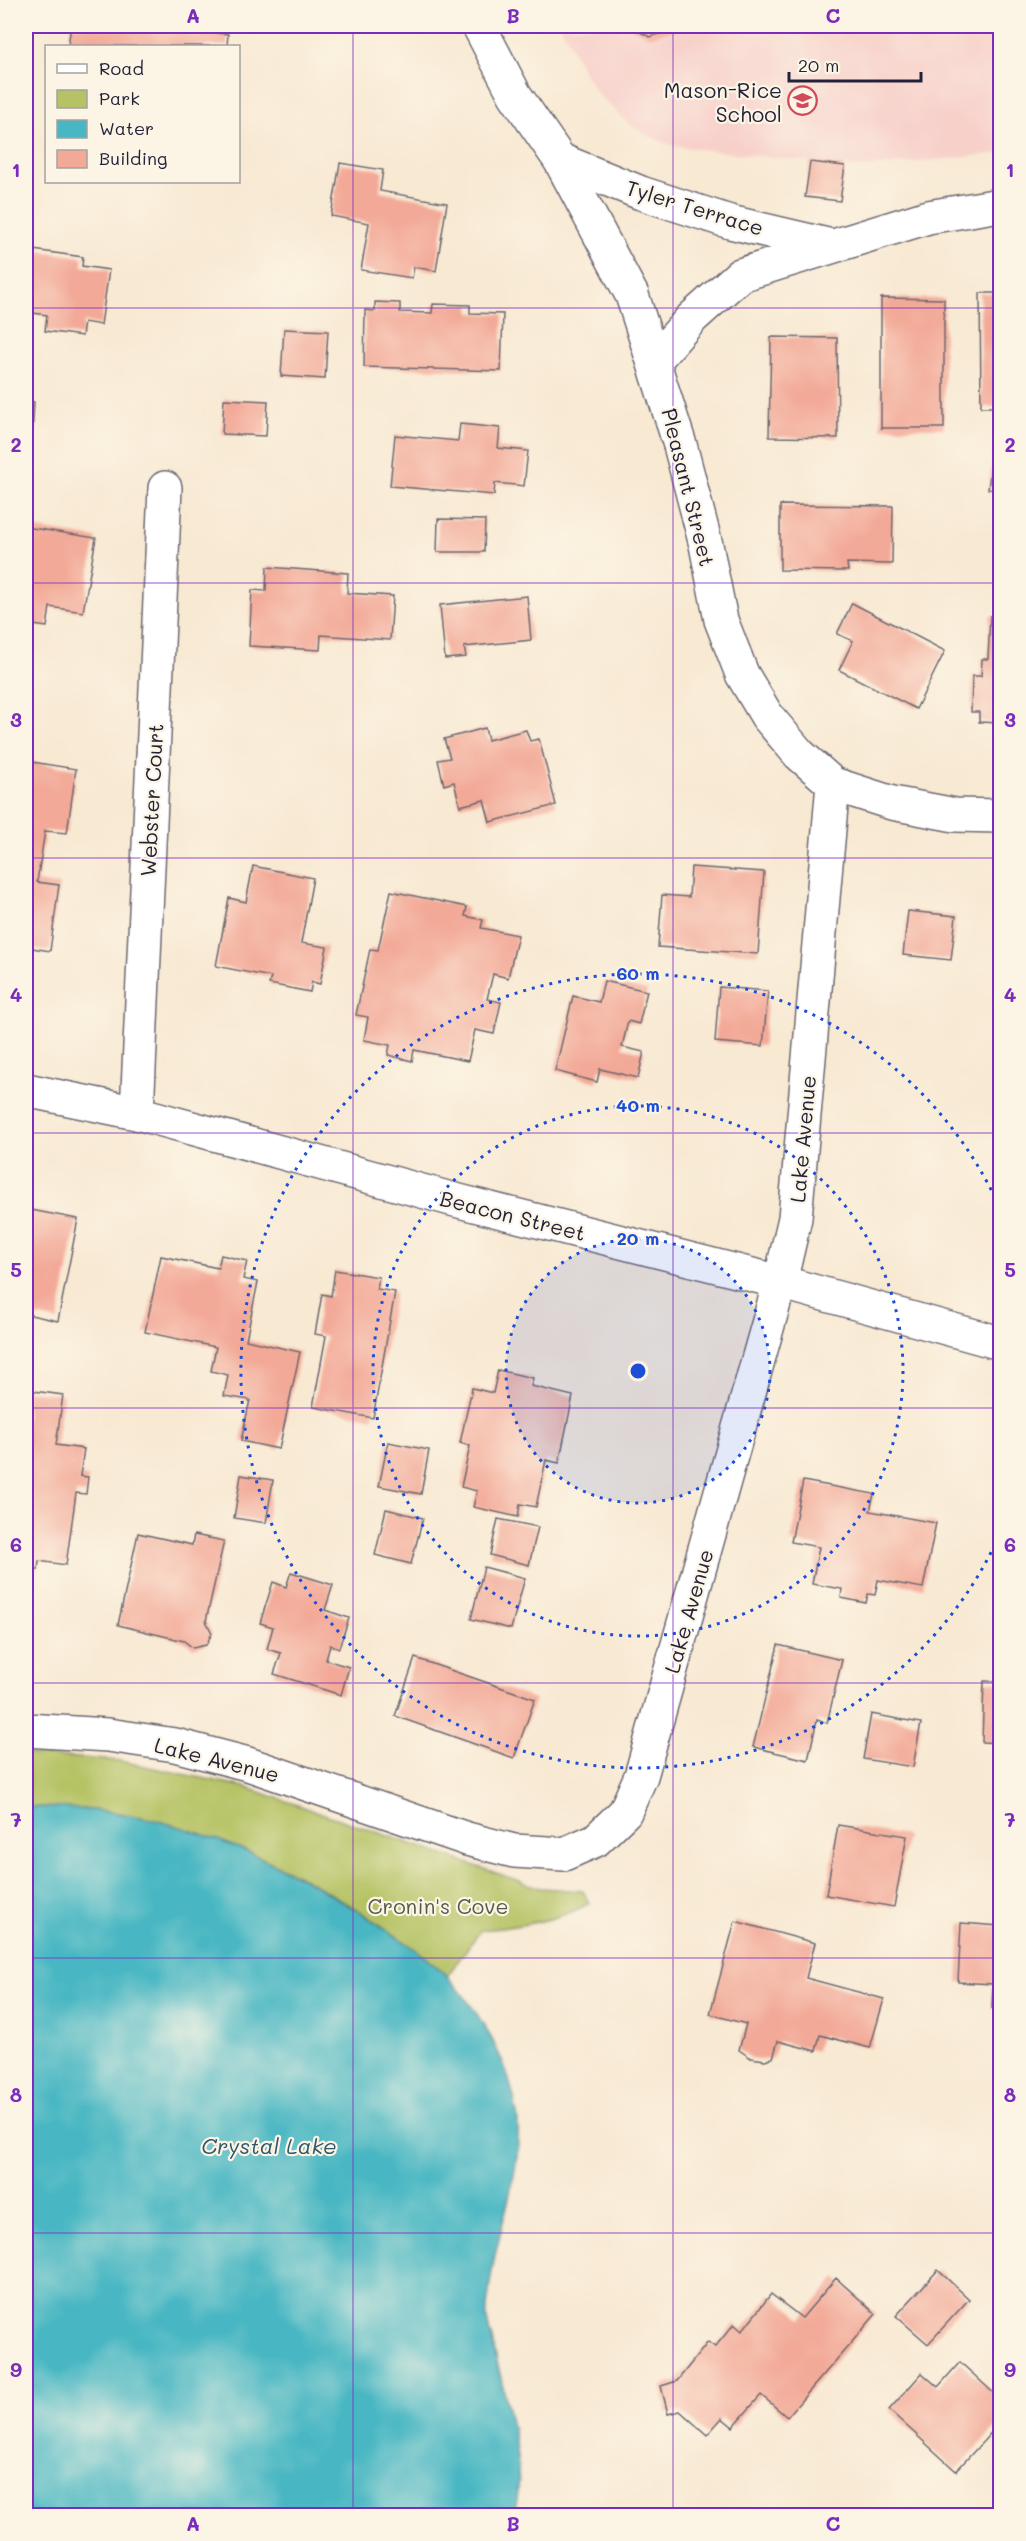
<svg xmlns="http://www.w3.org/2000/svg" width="1026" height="2541" font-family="Mali,sans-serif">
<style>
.built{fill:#f7d0ca}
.green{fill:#b6c365;stroke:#6c7250;stroke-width:1.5}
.water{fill:#49b7c3;stroke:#366c7f;stroke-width:1.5}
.building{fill:#f3a997}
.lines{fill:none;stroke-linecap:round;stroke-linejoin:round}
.minor-casing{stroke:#6d6870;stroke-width:36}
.major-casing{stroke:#6d6870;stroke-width:36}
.minor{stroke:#fff;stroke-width:33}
.major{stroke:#fff;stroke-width:33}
.grid{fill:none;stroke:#7b2cbf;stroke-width:1.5;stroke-opacity:0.55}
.ring{fill:none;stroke:#1d4ed8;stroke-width:3;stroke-dasharray:3 6}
.labels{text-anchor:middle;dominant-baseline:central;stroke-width:4.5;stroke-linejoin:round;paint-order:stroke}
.poi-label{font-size:21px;fill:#22223b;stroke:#fcf5e5;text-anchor:end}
.street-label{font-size:21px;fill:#22223b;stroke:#fcf5e5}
.park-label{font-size:21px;fill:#565a4a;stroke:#fcf5e5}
.water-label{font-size:22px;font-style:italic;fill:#30566b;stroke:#fcf5e5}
.centre{fill:#1d4ed8;stroke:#fcf5e5;stroke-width:3}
.ring-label{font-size:18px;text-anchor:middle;font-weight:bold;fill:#1d4ed8;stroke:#fcf5e5;stroke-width:4.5;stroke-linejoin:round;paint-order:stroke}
.neatline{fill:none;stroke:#7b2cbf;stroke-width:2}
.grid-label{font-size:20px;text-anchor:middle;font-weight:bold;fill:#7b2cbf}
</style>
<rect width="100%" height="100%" fill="#fcf5e5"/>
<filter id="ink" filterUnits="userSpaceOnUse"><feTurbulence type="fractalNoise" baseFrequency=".0167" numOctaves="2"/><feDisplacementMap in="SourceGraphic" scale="12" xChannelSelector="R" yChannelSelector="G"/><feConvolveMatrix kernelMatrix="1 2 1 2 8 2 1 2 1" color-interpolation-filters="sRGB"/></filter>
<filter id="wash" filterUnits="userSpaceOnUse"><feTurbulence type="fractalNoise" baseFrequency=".008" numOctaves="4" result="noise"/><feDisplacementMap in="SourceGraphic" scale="24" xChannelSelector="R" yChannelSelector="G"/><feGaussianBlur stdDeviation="1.35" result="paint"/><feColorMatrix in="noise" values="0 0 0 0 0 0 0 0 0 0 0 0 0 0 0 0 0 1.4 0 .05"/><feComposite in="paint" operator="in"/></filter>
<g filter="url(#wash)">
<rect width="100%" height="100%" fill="#f8e9d3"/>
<polygon class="built" points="561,26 1000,26 1000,153 864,168 674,146 650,137 630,125 596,92 584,73"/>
<path class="green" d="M26 1754 120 1761 245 1787 540 1888 583 1891 589 1903C561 1921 514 1927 481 1930L447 1976C365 1906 265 1850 161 1822 118 1810 70 1807 26 1807Z"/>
<path class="water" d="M26 1807C69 1807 117 1811 159 1821 240 1842 318 1883 387 1930 408 1944 431 1959 448 1977 482 2014 510 2064 517 2114 525 2170 494 2235 489 2292 488 2300 486 2310 487 2318 488 2328 492 2338 494 2348 503 2393 530 2473 513 2515H26Z"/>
<g id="blocks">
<g class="building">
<polygon points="71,26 218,26 217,33 228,34 227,46 68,46"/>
<polygon points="628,26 684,26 650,37"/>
<polygon points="810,162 845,166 840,201 805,197"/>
<polygon points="340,163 383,170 380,191 447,203 436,271 414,267 412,278 361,270 369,223 331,216"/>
<polygon points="26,249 83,257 82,266 109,270 101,325 84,322 82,336 45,331 47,315 26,312"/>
<polygon points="980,293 1000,293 1000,407 981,407"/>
<polygon points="881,298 944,299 944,428 881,428"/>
<polygon points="375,302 400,303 400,312 432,313 433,304 470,305 470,313 503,314 501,371 364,367 365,310 375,311"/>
<polygon points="284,329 328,331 325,379 281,376"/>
<polygon points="771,337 837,338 838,438 769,437"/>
<polygon points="224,399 268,401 266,436 222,434"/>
<polygon points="26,402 34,402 30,476 26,476"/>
<polygon points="460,424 500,428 498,448 528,451 524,486 495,483 494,495 390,486 395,435 458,441"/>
<polygon points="993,452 1000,453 1000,491 988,489"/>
<polygon points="780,505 893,506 892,564 847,563 848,571 780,570"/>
<polygon points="438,519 485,520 484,552 437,552"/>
<polygon points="26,527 96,538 83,612 50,607 47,627 26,624"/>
<polygon points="267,567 348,573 347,593 393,596 390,640 321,635 320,650 249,646 252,590 266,591"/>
<polygon points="527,596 531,640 464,647 466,657 445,659 440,605"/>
<polygon points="852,603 945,651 916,709 839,670 853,641 837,634"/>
<polygon points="990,616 1000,617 1000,723 979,722 979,712 971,712 972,676 981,676 982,659 988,659"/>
<polygon points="485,728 488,740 526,730 530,741 539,739 556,805 490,822 484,800 460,806 454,782 444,785 438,760 450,758 444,739"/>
<polygon points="26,761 76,769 67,833 45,831 37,882 59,885 50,951 26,947"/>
<polygon points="253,866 313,878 301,943 327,947 320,984 312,982 310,992 269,984 271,977 216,966 229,898 246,902"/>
<polygon points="691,867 764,872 758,954 658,947 662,895 689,897"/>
<polygon points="391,891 467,907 465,916 483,920 481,928 518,935 508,978 493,974 487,999 501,1002 494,1034 475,1030 468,1061 414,1050 412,1061 388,1055 390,1045 364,1040 368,1017 356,1015 370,949 378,950"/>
<polygon points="908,911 956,916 951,960 903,955"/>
<polygon points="604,981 647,991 639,1024 628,1021 622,1047 644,1052 638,1078 600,1069 597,1082 555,1071 573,996 599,1002"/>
<polygon points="719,987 768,991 763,1046 715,1042"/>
<polygon points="26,1209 78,1219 58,1321 26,1314"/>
<polygon points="221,1255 247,1261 243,1279 258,1282 246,1340 300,1352 279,1449 241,1441 250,1400 224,1396 228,1375 211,1371 216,1347 145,1332 161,1256 218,1268"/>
<polygon points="335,1270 379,1277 377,1289 395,1292 373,1418 313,1407 326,1336 315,1334 322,1294 331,1296"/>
<polygon points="498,1370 533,1378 531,1386 573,1396 559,1463 546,1460 536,1507 520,1504 518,1517 473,1507 477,1491 461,1487 470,1446 460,1443 472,1388 493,1393"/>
<polygon points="26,1390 63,1395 56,1445 84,1449 80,1476 88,1477 86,1494 76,1493 66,1565 39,1561 38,1570 26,1569"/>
<polygon points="388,1442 429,1450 421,1494 379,1486"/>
<polygon points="241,1475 273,1480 266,1523 234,1518"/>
<polygon points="803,1481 874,1494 870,1511 936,1523 923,1588 878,1580 875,1595 868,1594 866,1603 841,1598 842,1589 812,1584 819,1547 791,1542"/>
<polygon points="386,1509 423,1518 411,1564 375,1555"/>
<polygon points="498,1519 538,1527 529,1565 490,1555"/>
<polygon points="138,1533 192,1545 194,1535 224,1541 206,1621 212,1633 206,1645 193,1648 184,1641 118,1625"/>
<polygon points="484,1567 525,1578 511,1629 471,1619"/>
<polygon points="291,1572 333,1585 325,1610 349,1618 339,1648 330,1645 326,1660 349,1667 341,1695 274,1674 281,1653 267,1649 273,1627 260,1623 273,1582 286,1587"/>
<polygon points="778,1645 842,1660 827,1723 817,1720 808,1760 753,1747"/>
<polygon points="415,1658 535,1699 514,1758 395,1716"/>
<polygon points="984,1681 1000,1682 1000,1743 982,1742"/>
<polygon points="871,1714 921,1723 913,1767 863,1759"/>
<polygon points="838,1825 907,1836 894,1907 826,1895"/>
<polygon points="735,1921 815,1943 806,1978 884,1999 870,2048 820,2035 816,2051 778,2041 773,2058 765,2060 751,2058 739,2050 746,2024 710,2014"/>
<polygon points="961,1923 1000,1926 1000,2009 992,2008 993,1984 958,1982"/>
<polygon points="938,2270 969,2299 928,2344 896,2316"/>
<polygon points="836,2278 876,2314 787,2417 761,2395 733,2427 722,2418 707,2435 680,2411 668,2414 661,2386 677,2381 708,2342 715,2347 734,2324 742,2331 771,2294 802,2318"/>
<polygon points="960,2362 1000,2399 1000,2423 956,2471 889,2410 922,2373 938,2387"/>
</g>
</g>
</g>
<g filter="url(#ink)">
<use href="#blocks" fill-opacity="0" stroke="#6d6870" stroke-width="1.5"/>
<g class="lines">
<defs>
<g id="minor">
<polyline points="479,26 515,95 560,160 632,295 680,445 706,545 721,620 742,674 767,716 799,754 833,784 892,803 955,815 1000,816"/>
<polyline points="560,160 641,193 730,222 832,246"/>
<polyline points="655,360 692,318 740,275 928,217 1000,205"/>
<polyline points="137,1113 165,488"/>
<polyline points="26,1730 108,1735 175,1745 248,1764 467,1839 514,1851 564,1854 596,1840 625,1812 641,1776 780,1282 795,1218 833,784"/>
</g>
<polyline id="major" points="26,1090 137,1113 451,1199 780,1282 1000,1343"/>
</defs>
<use href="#minor" class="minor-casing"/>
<use href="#major" class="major-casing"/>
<use href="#minor" class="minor"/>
<use href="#major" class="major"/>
</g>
</g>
<path class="grid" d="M353 26V2516M673 26V2516M26 308H1000M26 583H1000M26 858H1000M26 1133H1000M26 1408H1000M26 1683H1000M26 1958H1000M26 2233H1000"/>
<circle cx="638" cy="1371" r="132" fill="#1d4ed8" fill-opacity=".12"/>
<g class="ring">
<circle cx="638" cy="1371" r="132"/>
<circle cx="638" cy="1371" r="265"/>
<path d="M999 1536A397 397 0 1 1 999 1206"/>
</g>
<defs>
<symbol id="school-ring" viewBox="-11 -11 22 22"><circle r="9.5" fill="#fcf5e5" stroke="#d1495b" stroke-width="1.5"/><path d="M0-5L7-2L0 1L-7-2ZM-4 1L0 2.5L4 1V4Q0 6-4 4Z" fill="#d1495b"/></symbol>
</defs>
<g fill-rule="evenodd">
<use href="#school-ring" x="786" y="84" width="33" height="33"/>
</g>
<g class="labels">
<g class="poi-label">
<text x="782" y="89">Mason-Rice<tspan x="782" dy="24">School</tspan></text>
</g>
<g class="street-label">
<text transform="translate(695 207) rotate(17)">Tyler Terrace</text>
<text transform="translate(689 487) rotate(76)">Pleasant Street</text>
<text transform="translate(151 800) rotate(-87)">Webster Court</text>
<text transform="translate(802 1139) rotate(-85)">Lake Avenue</text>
<text transform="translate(513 1215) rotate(14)">Beacon Street</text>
<text transform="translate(688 1611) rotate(-74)">Lake Avenue</text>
<text transform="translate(217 1759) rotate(14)">Lake Avenue</text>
</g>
<g class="park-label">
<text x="438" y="1905">Cronin's Cove</text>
</g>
<g class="water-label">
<text x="269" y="2145">Crystal Lake</text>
</g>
</g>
<circle cx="638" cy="1371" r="9" class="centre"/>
<g class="ring-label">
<text x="638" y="980">60 m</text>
<text x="638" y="1112">40 m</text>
<text x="638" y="1245">20 m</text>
</g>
<rect width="1026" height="2541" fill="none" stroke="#fcf5e5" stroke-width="66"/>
<rect x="45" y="45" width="195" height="138" fill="#fcf5e5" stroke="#a5a1a1" stroke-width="1.5"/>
<rect x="57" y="64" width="30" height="9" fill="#ffffff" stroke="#a5a1a1" stroke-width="1.5"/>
<text x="99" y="75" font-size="18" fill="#22223b">Road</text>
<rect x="57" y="90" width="30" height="18" fill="#b6c365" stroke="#a5a1a1" stroke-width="1.5"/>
<text x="99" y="105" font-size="18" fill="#22223b">Park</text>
<rect x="57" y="120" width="30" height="18" fill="#49b7c3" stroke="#a5a1a1" stroke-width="1.5"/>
<text x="99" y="135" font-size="18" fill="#22223b">Water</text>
<rect x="57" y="150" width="30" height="18" fill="#f3a997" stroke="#a5a1a1" stroke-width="1.5"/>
<text x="99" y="165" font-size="18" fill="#22223b">Building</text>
<path d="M789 72v9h132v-9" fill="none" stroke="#22223b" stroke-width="3"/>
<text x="798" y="72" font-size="18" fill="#22223b" stroke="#fcf5e5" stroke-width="4.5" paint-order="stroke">20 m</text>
<rect x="33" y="33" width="960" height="2475" class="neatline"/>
<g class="grid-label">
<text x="193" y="23">A</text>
<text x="513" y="23">B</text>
<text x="833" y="23">C</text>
<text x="16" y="177">1</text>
<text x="1010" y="177">1</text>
<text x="16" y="452">2</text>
<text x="1010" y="452">2</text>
<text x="16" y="727">3</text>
<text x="1010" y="727">3</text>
<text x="16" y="1002">4</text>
<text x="1010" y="1002">4</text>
<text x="16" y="1277">5</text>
<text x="1010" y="1277">5</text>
<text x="16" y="1552">6</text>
<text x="1010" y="1552">6</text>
<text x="16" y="1827">7</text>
<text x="1010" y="1827">7</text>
<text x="16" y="2102">8</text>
<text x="1010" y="2102">8</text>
<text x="16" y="2377">9</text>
<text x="1010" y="2377">9</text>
<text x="193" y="2531">A</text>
<text x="513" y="2531">B</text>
<text x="833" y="2531">C</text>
</g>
</svg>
